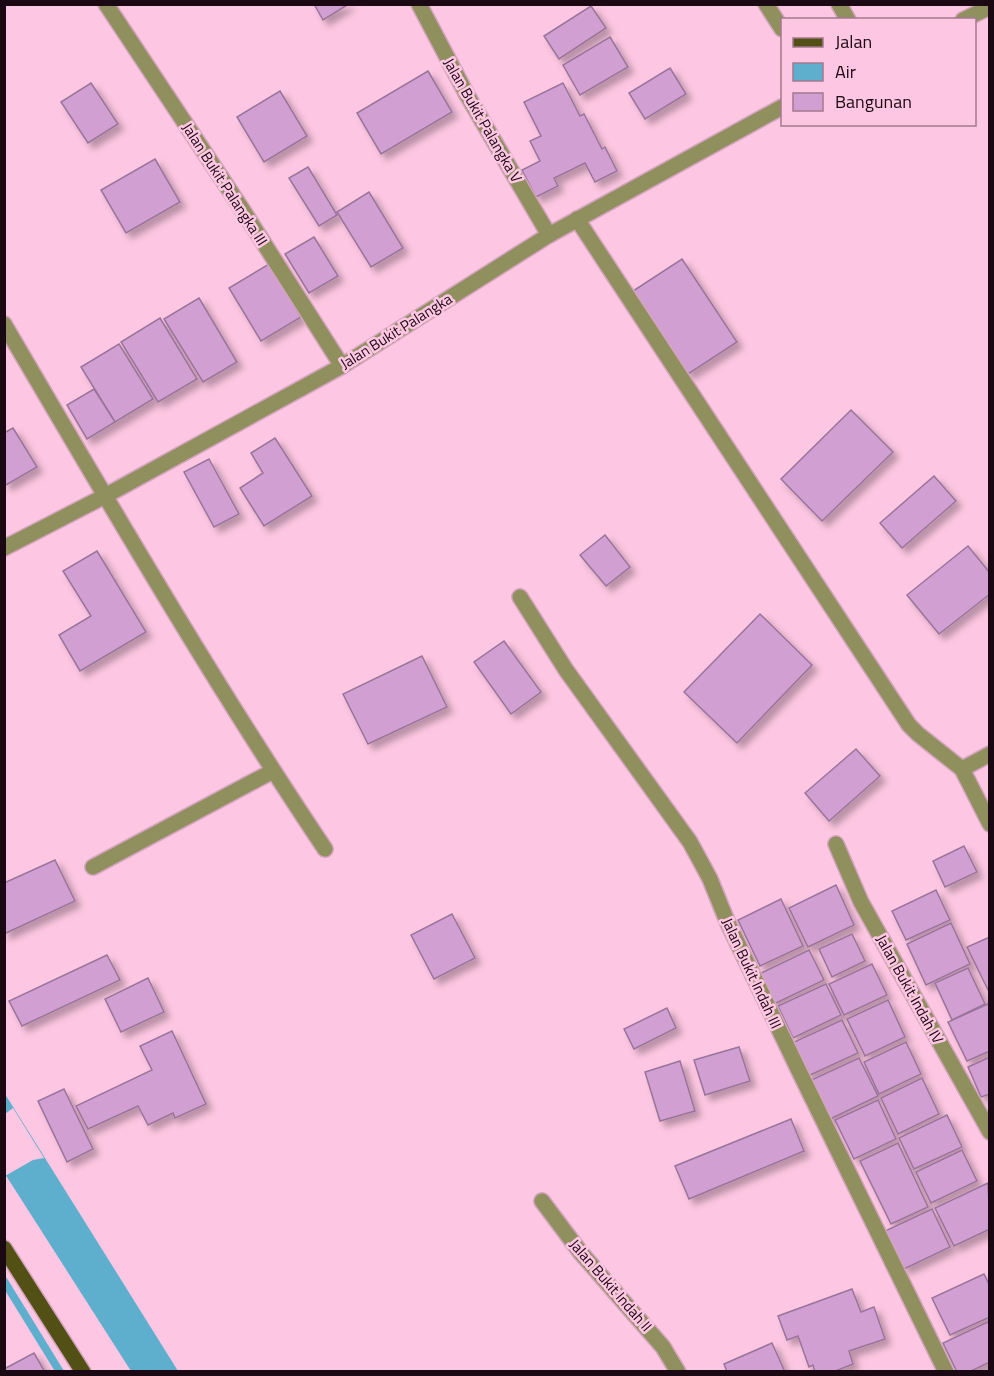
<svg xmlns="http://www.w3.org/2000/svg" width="994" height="1376" font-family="'Titillium Web',sans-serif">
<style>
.water{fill:#5eaece}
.pier{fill:#fdc6e2}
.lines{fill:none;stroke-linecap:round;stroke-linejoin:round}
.stream{stroke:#5eaece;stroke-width:8}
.building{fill:#d29fd2;stroke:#99749a;stroke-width:1.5;filter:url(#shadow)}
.minor-casing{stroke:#d4a4bd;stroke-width:18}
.major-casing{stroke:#d4a4bd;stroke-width:18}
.minor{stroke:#908f5e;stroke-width:15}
.major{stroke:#535016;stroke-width:15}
.labels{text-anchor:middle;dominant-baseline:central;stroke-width:5;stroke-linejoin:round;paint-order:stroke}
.street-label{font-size:15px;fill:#1a0812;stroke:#fdc6e2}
</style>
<defs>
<filter id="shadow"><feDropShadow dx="5.5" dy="5.5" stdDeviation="3" flood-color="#0004"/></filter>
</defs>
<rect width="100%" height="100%" fill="#fdc6e2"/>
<polygon class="water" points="5,1094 178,1371 131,1371 5,1174"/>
<polygon class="pier" points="13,1108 44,1158 33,1160 5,1176 5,1114"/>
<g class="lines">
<polyline class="stream" points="4,1281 60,1372"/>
</g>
<g class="building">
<polygon points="314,4 349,4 323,20"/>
<polygon points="591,6 606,28 559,59 544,36"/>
<polygon points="610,37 628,67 580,95 563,65"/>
<polygon points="670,68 686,94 645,119 629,93"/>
<polygon points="428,71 452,112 381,154 357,113"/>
<polygon points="91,83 118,124 88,143 61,102"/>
<polygon points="563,83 580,116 584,114 602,149 605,147 617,171 595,182 585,163 554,178 558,186 536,197 522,170 540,161 530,141 541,136 524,102"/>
<polygon points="280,91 307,136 264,162 237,117"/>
<polygon points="155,159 180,202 126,233 101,190"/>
<polygon points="308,167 337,215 319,226 289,178"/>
<polygon points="369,192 403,248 371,267 337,212"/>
<polygon points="314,237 338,276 309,293 285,254"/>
<polygon points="682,259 737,342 688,374 633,291"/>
<polygon points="269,264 301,317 261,341 229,288"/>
<polygon points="199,298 237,362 203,382 164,319"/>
<polygon points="160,318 197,379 158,402 121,342"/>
<polygon points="119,344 153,399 115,422 81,367"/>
<polygon points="94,389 115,422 87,439 67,405"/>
<polygon points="851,410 893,452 822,521 781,479"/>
<polygon points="13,428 37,467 6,485 4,482 4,433"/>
<polygon points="275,438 312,496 264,526 240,488 263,473 251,453"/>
<polygon points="209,459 239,514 214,527 184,472"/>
<polygon points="934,476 956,501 902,548 880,523"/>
<polygon points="605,535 630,567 606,586 580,555"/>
<polygon points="968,546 990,573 990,594 939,634 907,595"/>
<polygon points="97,551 146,632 80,671 59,635 91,616 63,571"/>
<polygon points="760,614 812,665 737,743 684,692"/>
<polygon points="504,641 541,692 511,714 474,662"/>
<polygon points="422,656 447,707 368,744 343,694"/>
<polygon points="856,749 880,776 829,821 805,793"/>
<polygon points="964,846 977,872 945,887 933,861"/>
<polygon points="55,860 75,901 4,934 4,883"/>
<polygon points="836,885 854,925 808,947 789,908"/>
<polygon points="936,890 950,920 906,940 892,911"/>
<polygon points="781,899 803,946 760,966 738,920"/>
<polygon points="452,914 475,958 434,979 411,935"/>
<polygon points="951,923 970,964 926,985 907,944"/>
<polygon points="852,934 865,961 832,977 819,949"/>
<polygon points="990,937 990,994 967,947"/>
<polygon points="809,950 824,980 772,1005 757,975"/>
<polygon points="107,955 120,980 22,1026 9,1001"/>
<polygon points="872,964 887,995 844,1015 829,984"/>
<polygon points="968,968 985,1004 952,1020 935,983"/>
<polygon points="148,978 164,1012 121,1032 105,999"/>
<polygon points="826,984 841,1015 793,1038 778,1006"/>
<polygon points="888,1000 905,1037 865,1056 847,1019"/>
<polygon points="990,1003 990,1051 967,1061 948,1022"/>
<polygon points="667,1008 676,1028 634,1049 624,1029"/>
<polygon points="842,1020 858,1053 808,1076 792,1043"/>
<polygon points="172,1031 206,1104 175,1118 173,1113 148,1125 138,1106 88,1129 76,1106 152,1070 140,1046"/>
<polygon points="906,1042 921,1074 879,1094 864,1062"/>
<polygon points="739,1047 750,1081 705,1095 694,1060"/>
<polygon points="990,1057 990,1094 981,1097 968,1067"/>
<polygon points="859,1058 878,1096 826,1121 807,1082"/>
<polygon points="680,1061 695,1111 660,1121 645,1072"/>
<polygon points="922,1078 939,1114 898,1134 881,1098"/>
<polygon points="64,1089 93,1149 67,1162 38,1101"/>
<polygon points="878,1100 896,1139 854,1159 835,1120"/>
<polygon points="947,1115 962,1147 914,1169 899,1138"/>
<polygon points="791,1119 804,1151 689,1199 675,1166"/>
<polygon points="898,1143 928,1207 891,1224 860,1161"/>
<polygon points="962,1150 977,1181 931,1203 916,1172"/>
<polygon points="988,1183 990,1229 954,1246 935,1208"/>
<polygon points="932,1209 950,1247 904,1269 885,1231"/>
<polygon points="984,1274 990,1286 990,1317 950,1335 932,1298"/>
<polygon points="852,1289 861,1312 874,1307 885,1339 849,1351 853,1364 833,1372 815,1372 813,1365 809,1367 798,1336 787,1340 778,1316"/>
<polygon points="990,1321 990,1362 969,1372 957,1372 943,1343"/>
<polygon points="772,1343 785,1372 727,1372 724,1364"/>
<polygon points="34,1353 45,1372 4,1372 4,1369"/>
</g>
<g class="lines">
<defs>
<g id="minor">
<polyline points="106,4 242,209 342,366"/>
<polyline points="419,4 467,95 549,235"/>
<polyline points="766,4 782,29"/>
<polyline points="839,4 848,20"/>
<polyline points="963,20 990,7"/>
<polyline points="577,219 909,725 918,734 962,769"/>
<path d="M4 324C108 501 211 679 325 849"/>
<polyline points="4,548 105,496 342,366 549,235 782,107"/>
<polyline points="520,597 566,670 690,842 710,879 727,921 800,1073 946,1372"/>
<polyline points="990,754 962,769 990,824"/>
<polyline points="836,844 861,902 990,1132"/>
<polyline points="93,867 273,771"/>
<polyline points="542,1201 581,1253 663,1347 678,1372"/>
</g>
<polyline id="major" points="4,1248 83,1372"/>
</defs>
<use href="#minor" class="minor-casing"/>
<use href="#major" class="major-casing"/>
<use href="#minor" class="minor"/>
<use href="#major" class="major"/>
</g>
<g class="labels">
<g class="street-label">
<text transform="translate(483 120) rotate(60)">Jalan Bukit Palangka V</text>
<text transform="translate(225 184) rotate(57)">Jalan Bukit Palangka III</text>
<text transform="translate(396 331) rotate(-32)">Jalan Bukit Palangka</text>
<text transform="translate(752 973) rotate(65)">Jalan Bukit Indah III</text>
<text transform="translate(910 989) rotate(61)">Jalan Bukit Indah IV</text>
<text transform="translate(611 1285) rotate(49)">Jalan Bukit Indah II</text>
</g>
</g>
<rect width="994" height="1376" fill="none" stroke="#1a0812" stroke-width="12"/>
<rect x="781" y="18" width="195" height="108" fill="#fdc6e2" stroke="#a27a8f" stroke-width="1.5"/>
<rect x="793" y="38" width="30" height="9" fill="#535016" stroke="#a27a8f" stroke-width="1.5"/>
<text x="835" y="48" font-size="18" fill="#1a0812">Jalan</text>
<rect x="793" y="63" width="30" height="18" fill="#5eaece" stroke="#a27a8f" stroke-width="1.5"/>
<text x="835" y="78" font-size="18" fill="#1a0812">Air</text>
<rect x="793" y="93" width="30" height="18" fill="#d29fd2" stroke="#a27a8f" stroke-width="1.5"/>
<text x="835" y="108" font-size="18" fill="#1a0812">Bangunan</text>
</svg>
